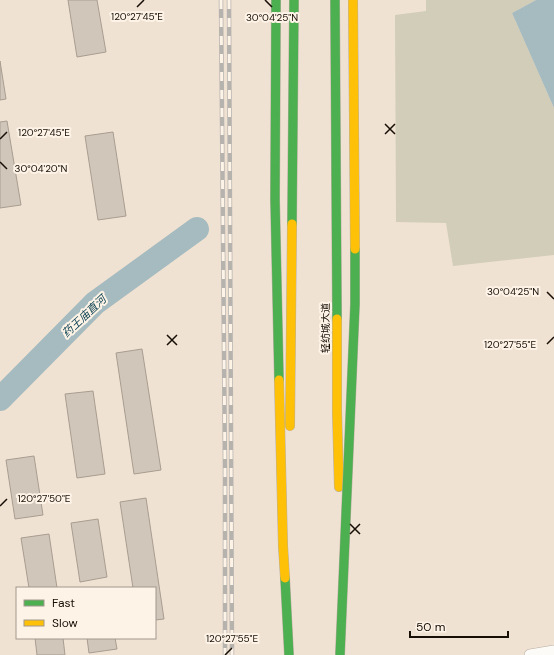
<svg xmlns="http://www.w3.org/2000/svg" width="554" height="655" font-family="'DM Sans','Noto Sans SC',sans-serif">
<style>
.green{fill:#d1cdb8}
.water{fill:#a6bbbf}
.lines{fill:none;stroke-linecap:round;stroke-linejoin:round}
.river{stroke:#a6bbbf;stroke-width:24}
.building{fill:#d0c6b9;stroke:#a89d91}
.street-casing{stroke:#b9aea2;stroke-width:12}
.fast-casing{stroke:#b9aea2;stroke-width:10}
.slow-casing{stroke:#b9aea2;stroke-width:10}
.street{stroke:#fdfbf8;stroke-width:11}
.fast{stroke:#4caf50;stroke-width:9}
.slow{stroke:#ffc107;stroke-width:9}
.rail-casing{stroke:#b6b3af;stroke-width:4.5}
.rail{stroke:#fef3e7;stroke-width:3;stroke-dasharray:9;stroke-linecap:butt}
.fast-bridge-casing{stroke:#b9aea2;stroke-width:10;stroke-linecap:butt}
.slow-bridge-casing{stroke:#b9aea2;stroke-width:10;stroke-linecap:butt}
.fast-bridge{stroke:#4caf50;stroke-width:9}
.slow-bridge{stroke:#ffc107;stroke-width:9}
.ticks{fill:none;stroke:#170e05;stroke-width:1.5}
.labels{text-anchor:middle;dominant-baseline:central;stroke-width:4;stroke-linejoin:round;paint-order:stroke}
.street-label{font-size:10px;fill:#170e05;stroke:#fef3e7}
.water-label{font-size:11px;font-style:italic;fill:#144857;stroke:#fef3e7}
.ticks-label{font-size:10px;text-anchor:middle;fill:#170e05;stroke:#fef3e7;stroke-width:4;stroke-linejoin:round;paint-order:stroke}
</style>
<rect width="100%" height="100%" fill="#f0e2d2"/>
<polygon class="green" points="426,0 536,0 512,13 554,108 554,255 453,266 446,223 396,222 395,15 426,11"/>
<polygon class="water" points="536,0 554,0 554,108 512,13"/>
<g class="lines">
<polyline class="river" points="0,399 95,303 197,229"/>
</g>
<g class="building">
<polygon points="68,0 97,0 106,52 77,57"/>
<polygon points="0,61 6,99 0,100"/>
<polygon points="7,121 21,205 0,208 0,122"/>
<polygon points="113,132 126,216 98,220 85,136"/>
<polygon points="142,349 161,470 134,474 116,353"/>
<polygon points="93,391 105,474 77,478 65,394"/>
<polygon points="34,456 43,515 15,519 6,460"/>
<polygon points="146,498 164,619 155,620 155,588 133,588 120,502"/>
<polygon points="98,519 107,577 80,582 71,523"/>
<polygon points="49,534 57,588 29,588 21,538"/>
<polygon points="35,638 63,638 65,655 37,655"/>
<polygon points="87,638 115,638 117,649 89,653"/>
</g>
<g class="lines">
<defs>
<polyline id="street" points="530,655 554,651"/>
<g id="fast">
<polyline points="276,0 275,199 279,380"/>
<polyline points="335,0 337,319"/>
<polyline points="292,224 294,0"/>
<polyline points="285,578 289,655"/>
</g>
<g id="slow">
<polyline points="337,319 337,411 339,487"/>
<polyline points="279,380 283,546 285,578"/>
<polyline points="290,426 292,224"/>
</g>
</defs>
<use href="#street" class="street-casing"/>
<use href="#fast" class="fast-casing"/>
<use href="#slow" class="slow-casing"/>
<use href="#street" class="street"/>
<use href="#fast" class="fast"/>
<use href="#slow" class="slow"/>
<defs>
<g id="rail">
<polyline points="221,0 225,469 225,655"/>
<polyline points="229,0 232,655"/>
</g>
</defs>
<use href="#rail" class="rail-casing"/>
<use href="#rail" class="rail"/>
<defs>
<polyline id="fast-bridge" points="340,655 355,304 355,249"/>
<polyline id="slow-bridge" points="353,0 355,249"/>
</defs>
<use href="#fast-bridge" class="fast-bridge-casing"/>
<use href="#slow-bridge" class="slow-bridge-casing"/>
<use href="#fast-bridge" class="fast-bridge"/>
<use href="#slow-bridge" class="slow-bridge"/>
</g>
<path class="ticks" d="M265 0 272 7M137 7 144 0M385 124 395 134M385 134 395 124M0 139 7 132M0 162 7 169M547 292 554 299M167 335 177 345M547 344 554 337M167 345 177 335M0 506 7 499M350 524 360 534M350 534 360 524M225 655 232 648"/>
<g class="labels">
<g class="street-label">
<text transform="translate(325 328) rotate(-90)">轻纺城大道</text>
</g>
<g class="water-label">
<text transform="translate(84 316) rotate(-43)">药王庙直河</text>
</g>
</g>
<g class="ticks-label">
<text x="137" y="20">120°27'45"E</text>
<text x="272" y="21">30°04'25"N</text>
<text x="44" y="136">120°27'45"E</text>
<text x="41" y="172">30°04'20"N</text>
<text x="513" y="295">30°04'25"N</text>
<text x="510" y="348">120°27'55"E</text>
<text x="44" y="502">120°27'50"E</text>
<text x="232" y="642">120°27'55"E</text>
</g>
<rect x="16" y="587" width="140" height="52" fill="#fef3e7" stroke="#a2978d"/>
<rect x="24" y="600" width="20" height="6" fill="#4caf50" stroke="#a2978d"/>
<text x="52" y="607" font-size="12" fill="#170e05">Fast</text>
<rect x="24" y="620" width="20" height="6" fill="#ffc107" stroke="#a2978d"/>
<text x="52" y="627" font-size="12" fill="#170e05">Slow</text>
<path d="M410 631v6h98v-6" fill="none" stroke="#170e05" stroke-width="2"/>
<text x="416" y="631" font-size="12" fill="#170e05" stroke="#fef3e7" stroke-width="3" paint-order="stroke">50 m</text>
</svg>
